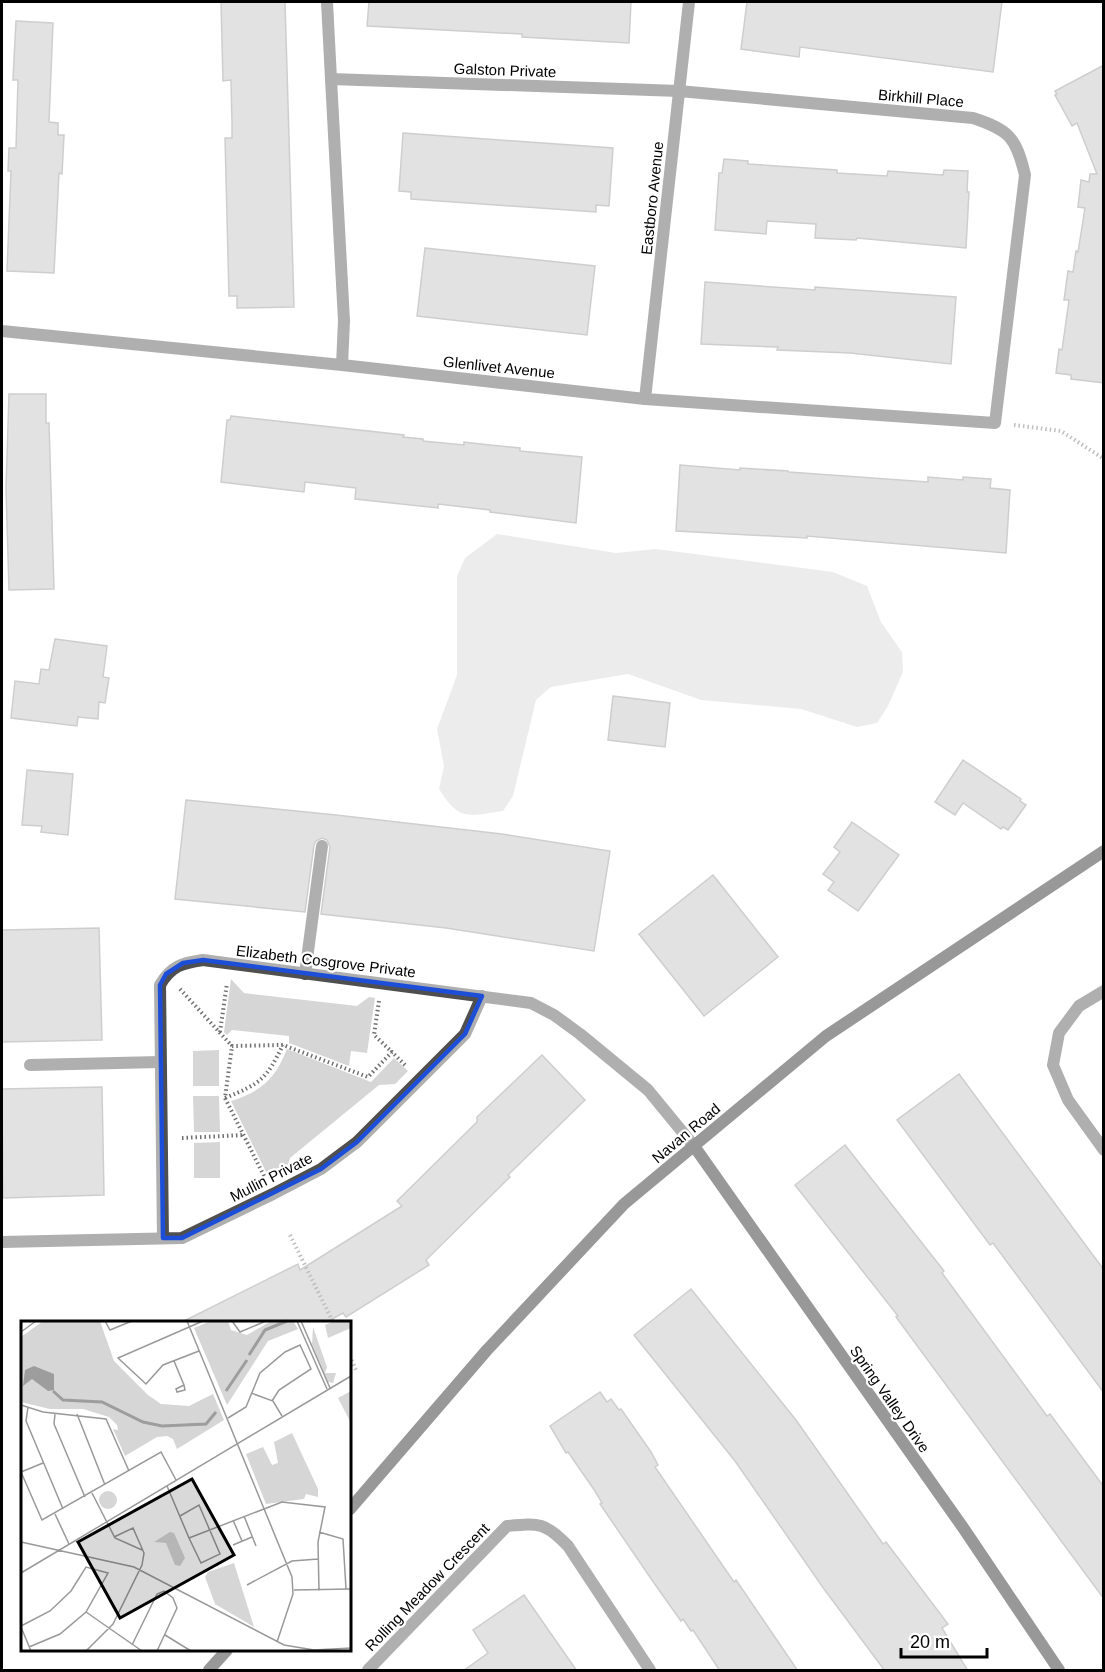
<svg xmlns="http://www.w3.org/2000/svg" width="1105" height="1672" font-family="Arial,sans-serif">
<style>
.green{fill:#d6d6d6}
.building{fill:#bfbfbf;stroke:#939393;stroke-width:1.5}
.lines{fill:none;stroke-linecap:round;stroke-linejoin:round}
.path{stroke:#717171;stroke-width:4;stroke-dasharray:1.5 3;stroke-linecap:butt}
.lane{stroke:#4f4f4f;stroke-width:12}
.street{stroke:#4f4f4f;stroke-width:12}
.secondary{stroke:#1c1c1c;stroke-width:12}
.marked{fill:none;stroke:#1d4ed8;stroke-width:4.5;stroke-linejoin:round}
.labels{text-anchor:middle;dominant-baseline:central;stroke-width:4.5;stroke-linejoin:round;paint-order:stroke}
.street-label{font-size:15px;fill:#000;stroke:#fff}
.inset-river{fill:none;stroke:#9d9d9d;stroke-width:3}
.inset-road{fill:none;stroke:#999;stroke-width:1.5}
.view{fill:#000;fill-opacity:0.15;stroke:#000;stroke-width:3}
.inset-edge{fill:none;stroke:#000;stroke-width:3}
</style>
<rect width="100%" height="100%" fill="#fff"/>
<g class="green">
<path d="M497 534 616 553 656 549 833 572 867 586 881 622 902 652 903 672 888 706 877 723 857 727 801 709 701 700 628 674 551 687 536 700 513 796 503 811C468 816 460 822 439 789L444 766 437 729 457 675V576L465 558Z"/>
<polygon points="231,979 244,993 357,1006 369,997 375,998 367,1053 351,1051 349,1066 289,1043 289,1036 232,1030 227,1035 224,1032"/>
<path d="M287 1049 371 1082 394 1058 408 1071 395 1084 379 1085 290 1158 286 1173 270 1180 231 1101C262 1091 275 1079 287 1049Z"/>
<polygon points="219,1050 219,1086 193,1086 193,1051"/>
<polygon points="193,1096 219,1096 220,1132 194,1132"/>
<polygon points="220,1142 220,1178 194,1178 194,1143"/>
</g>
<g class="building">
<polygon points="221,2 285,2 294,307 237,308 237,296 229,296 225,138 232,138 232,124 231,80 223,81"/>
<polygon points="369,2 631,2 629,43 522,37 522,34 367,26"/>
<polygon points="747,2 1002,2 993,72 800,47 799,57 741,49"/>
<polygon points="16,21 53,23 49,122 58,123 58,135 64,135 62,174 59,173 54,273 7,271 11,171 8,171 9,148 16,148 18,80 13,80"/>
<polygon points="1104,65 1104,383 1071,379 1071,375 1056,373 1059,349 1062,350 1069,300 1064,300 1068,271 1073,272 1076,251 1078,252 1085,208 1078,207 1081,180 1089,182 1090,174 1097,174 1077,123 1072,126 1055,95 1057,94 1055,91"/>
<polygon points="403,133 613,148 609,206 596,205 596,212 411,199 411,192 399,191"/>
<polygon points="724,159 748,161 748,164 837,170 837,173 887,176 888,171 943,175 944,170 968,171 967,192 969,192 966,248 857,238 856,240 815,238 816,224 767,221 766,234 715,230 719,173 722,173"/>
<polygon points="425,248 595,266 587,335 417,316"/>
<polygon points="705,282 815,290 815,287 956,297 951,364 850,353 777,350 778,347 701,344"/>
<polygon points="9,394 46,394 46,423 49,423 54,589 9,590 6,488"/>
<polygon points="231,416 404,435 403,437 423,439 423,441 464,445 464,442 490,445 520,448 520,451 582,457 576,523 490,512 490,510 438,504 438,508 355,499 356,488 305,482 304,492 221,482 227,420 230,420"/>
<polygon points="680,465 740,470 740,468 788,471 789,472 928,482 928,477 963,480 963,477 991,479 990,488 1010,490 1006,553 807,536 807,538 676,531"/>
<polygon points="55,639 107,646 103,677 109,678 105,703 99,702 98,719 78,717 77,726 11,718 15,681 39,684 41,669 49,670"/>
<polygon points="613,696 670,703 665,747 608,740"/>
<polygon points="963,760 1021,799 1020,801 1026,805 1008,830 1003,827 1001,829 963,803 955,815 935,802"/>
<polygon points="27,770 73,774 68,835 41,832 42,826 22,825"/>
<polygon points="186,800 336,815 502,834 610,851 594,951 446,928 321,914 330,847 327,840 322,838 316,841 314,845 305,912 175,899"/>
<polygon points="852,822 899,855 858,911 828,890 834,882 823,874 840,852 834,847"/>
<polygon points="713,875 778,957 704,1016 639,934"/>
<polygon points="99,928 102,1040 2,1042 2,930"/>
<polygon points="542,1055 585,1100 508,1175 510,1177 426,1260 429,1265 346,1317 343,1313 325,1323 180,1323 298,1264 300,1270 402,1206 397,1201 477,1122 477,1117"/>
<polygon points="959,1074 1104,1270 1104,1393 993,1243 990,1245 897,1120"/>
<polygon points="102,1087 104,1195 3,1198 2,1089"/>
<polygon points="845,1145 944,1271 942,1273 1047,1416 1050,1414 1104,1487 1104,1599 896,1317 898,1316 795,1185"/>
<polygon points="691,1289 796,1420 883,1544 886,1542 948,1624 942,1628 968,1671 885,1671 824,1589 735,1461 634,1335"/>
<polygon points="600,1392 607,1402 611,1399 619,1410 621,1409 651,1452 658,1465 655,1467 734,1582 736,1580 798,1671 720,1671 693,1630 691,1631 683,1619 681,1621 654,1583 600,1504 602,1503 595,1491 568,1452 566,1453 550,1426"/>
<polygon points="524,1595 577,1671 463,1671 488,1653 473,1630"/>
</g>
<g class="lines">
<g class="path">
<polyline points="1014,425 1061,431 1104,459"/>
<polyline points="180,989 232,1046"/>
<polyline points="379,1001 374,1035 392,1052"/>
<polyline points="220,1032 227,983"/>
<path d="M225 1098C262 1083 266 1079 283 1045"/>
<polyline points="182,1138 244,1135"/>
<polyline points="264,1176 225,1098 232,1046 283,1045 368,1077 392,1052 406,1066"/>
<polyline points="290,1235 333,1322"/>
<polyline points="350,1356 356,1370"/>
</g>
<g class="lane">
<polyline points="305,974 322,846"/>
<polyline points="30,1065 160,1062"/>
</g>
<g class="street">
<polyline points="327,2 331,79"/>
<path d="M2 331 342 365 645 399 995 423 1025 175C1016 137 1009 130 973 118L679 91 331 79 344 321 342 365"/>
<polyline points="645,399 689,2"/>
<polyline points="1104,991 1079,1006 1059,1033 1053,1065 1068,1100 1104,1150"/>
<path d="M163 1238 160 985C171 966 182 963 203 960L531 1003 554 1015 580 1034 648 1090 694 1146"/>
<polyline points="2,1242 182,1238 273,1194 321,1169 357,1142 465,1034 482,996"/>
<path d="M368 1670 507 1526C539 1523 545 1522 568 1546L650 1670"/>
</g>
<g class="secondary">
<polyline points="694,1146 964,1529 1059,1670"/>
<polyline points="350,1509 487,1350 624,1204 826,1036 1104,851"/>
<polyline points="209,1670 227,1650"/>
</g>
</g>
<path d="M0 0H1105V1672H0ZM203 960 482 996 465 1034 357 1142 321 1169 182 1238H163L160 985 166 974 183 963Z" fill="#fff" fill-opacity=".55" fill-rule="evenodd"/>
<path class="marked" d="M203 960 482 996 465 1034 357 1142 321 1169 182 1238H163L160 985 166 974 183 963Z"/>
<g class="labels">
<g class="street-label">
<text transform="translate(505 70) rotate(2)">Galston Private</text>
<text transform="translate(921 98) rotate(5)">Birkhill Place</text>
<text transform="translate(652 198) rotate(-84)">Eastboro Avenue</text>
<text transform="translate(499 367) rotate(6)">Glenlivet Avenue</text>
<text transform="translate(326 961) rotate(7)">Elizabeth Cosgrove Private</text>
<text transform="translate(686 1133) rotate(-40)">Navan Road</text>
<text transform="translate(271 1177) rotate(-27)">Mullin Private</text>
<text transform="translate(890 1399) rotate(55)">Spring Valley Drive</text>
<text transform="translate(427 1587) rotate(-46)">Rolling Meadow Crescent</text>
</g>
</g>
<g transform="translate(21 1321)">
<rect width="330" height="330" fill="#fff"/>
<path d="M22 0H79L93 40 127 74 140 83 168 85 192 73 203 99 156 128 152 118 146 115 136 116 104 135 92 108 97 109 96 104 88 96 62 88H29L0 81V16ZM190 0H207L210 9 226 14 250 0H272L277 8 247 20 206 84 173 7ZM313 0H330V7L307 17 304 4ZM292 6 306 46 304 52H315L312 62 307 61 291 23ZM330 70V102L317 77ZM271 112 297 168V176L285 173 283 178 245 183 225 133 242 126 251 144 257 142 253 121ZM78 179a9 9 0 1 1 18 0a9 9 0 1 1-18 0ZM149 211 153 212 164 237 159 245 154 244 145 222 133 221ZM213 242 233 306 194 283 184 256 187 251Z" fill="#d6d6d6"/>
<path d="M13 45 33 53V69L27 70 11 58 2 65 4 49Z" fill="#9d9d9d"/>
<path class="inset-river" d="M228 34 244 9 266 0M32 70 42 79 81 81 122 101 141 105 185 103 195 91M205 70 226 39"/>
<path class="inset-road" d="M84 0 89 9 111 0M166 0 271 256 272 273 256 321M211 0 219 11 245 0M276 0 306 68M280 0 309 67M0 11 15 0M178 30 142 44 125 63 97 37 182 0M153 40 163 64 164 69 156 71 155 68 163 64M230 72 252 80 261 95M0 84 22 91 85 98 108 150M7 86 5 100 42 188M34 93 33 103 64 176M56 93 84 164M207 97 225 86 239 52 264 31 279 24 290 48 258 69 251 80M0 151 21 199 140 131 155 159M0 151 22 142M146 165 168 217 180 242 199 233 178 184 159 195M71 172 94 217 121 229M34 193 48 223M223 195 235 225M212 199 221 220M298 211 322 218 325 268M168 217 261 181 304 186 297 221 298 270M0 221 113 246 263 324 293 329 330 327M212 224 231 216M0 252 330 55M226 264 271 240 297 238M273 269 330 268M65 291 121 330M0 305 29 290 50 270 65 246 87 252 65 291 39 313 8 326M0 306 10 330M144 314 170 330M111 324 136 273 143 270 152 277 156 287 136 330M65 330 92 303 121 244 123 232 112 207 93 216"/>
<path class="view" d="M171 158 213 234 99 297 57 221Z"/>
<rect width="330" height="330" class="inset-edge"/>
</g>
<rect width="1105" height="1672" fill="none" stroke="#000000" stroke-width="6"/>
<path d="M901 1648v9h86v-9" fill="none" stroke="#000000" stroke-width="3"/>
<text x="910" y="1648" font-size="18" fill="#000000" stroke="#ffffff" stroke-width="4.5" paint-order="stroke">20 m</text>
</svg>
